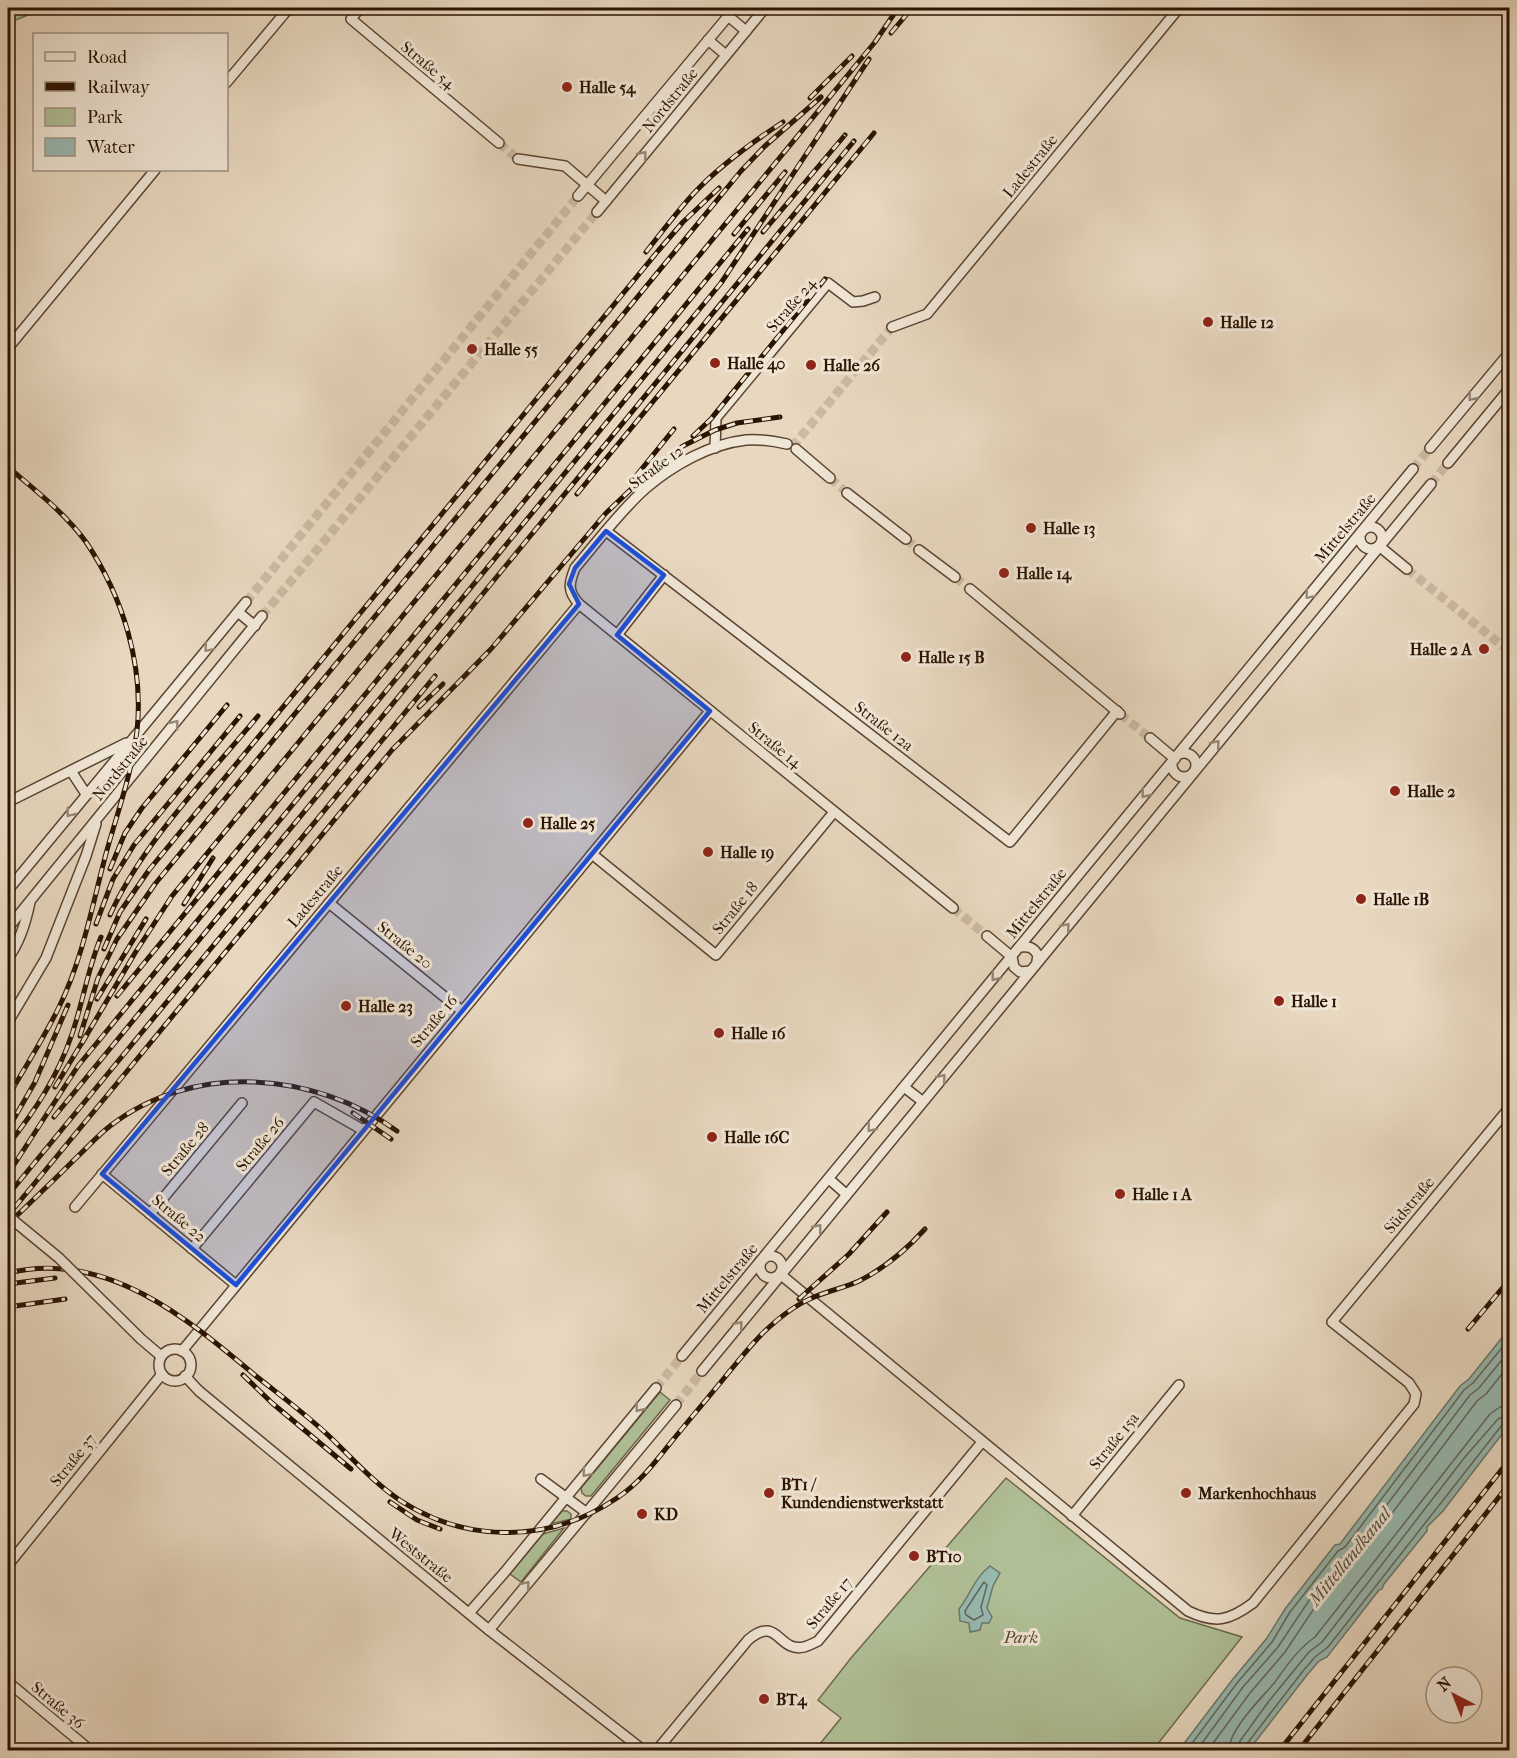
<svg xmlns="http://www.w3.org/2000/svg" width="1517" height="1758" font-family="'IM FELL French Canon',serif">
<style>
.green{fill:#b0c097;stroke:#6d6a4c;stroke-width:1.5}
.water{fill:#97bab2;stroke:#6b776b;stroke-width:1.5}
.lines{fill:none;stroke-linecap:round;stroke-linejoin:round}
.shore{stroke:#60665a;stroke-width:1.5}
.minor-tunnel{stroke:#ccbaa3;stroke-width:9;stroke-dasharray:9 4.5;stroke-linecap:butt}
.minor-casing{stroke:#5a4431;stroke-width:12}
.minor{stroke:#f0e6d6;stroke-width:9}
.rail-casing{stroke:#2a1301;stroke-width:5}
.rail{stroke:#f0e6d6;stroke-width:3;stroke-dasharray:9;stroke-linecap:butt}
.minor-bridge-casing{stroke:#5a4431;stroke-width:12;stroke-linecap:butt}
.minor-bridge{stroke:#f0e6d6;stroke-width:9}
.oneway{stroke:#978776}
.marked{fill:#1d4ed8;fill-opacity:0.2;stroke:#1d4ed8;stroke-width:4.5;stroke-linejoin:round}
.poi-dot{fill:#8f2418;stroke:#f0e6d6;stroke-width:2}
.labels{text-anchor:middle;dominant-baseline:central;stroke-width:6;stroke-linejoin:round;paint-order:stroke}
.street-label{font-size:16px;fill:#2a1301;stroke:#f0e6d6}
.poi-label{font-size:16px;font-weight:bold;fill:#2a1301;stroke:#f0e6d6;text-anchor:start}
.park-label{font-size:16px;font-style:italic;fill:#52472e;stroke:#f0e6d6}
.water-label{font-size:18px;font-style:italic;fill:#504d3f;stroke:#f0e6d6}
</style>
<rect width="100%" height="100%" fill="#e8d8c0"/>
<filter id="stains"><feTurbulence type="fractalNoise" baseFrequency=".00333" numOctaves="4"/><feColorMatrix values="0 0 0 0 .2 0 0 0 0 .09 0 0 0 0 .02 0 0 0 .5 -.17"/></filter>
<radialGradient id="worn" r=".72"><stop offset=".6" stop-color="#630" stop-opacity="0"/><stop offset="1" stop-color="#630" stop-opacity=".3"/></radialGradient>
<g class="green">
<polygon points="8,8 46,8 8,23"/>
<polygon points="660,1392 670,1400 591,1496 586,1496 582,1493 581,1488"/>
<polygon points="1006,1478 1180,1618 1242,1637 1153,1750 815,1750 841,1718 818,1700 851,1658"/>
<polygon points="562,1511 567,1511 571,1514 571,1519 551,1524"/>
<polygon points="564,1528 521,1582 510,1574 543,1534"/>
</g>
<g class="water">
<polygon points="1509,1329 1509,1425 1443,1511 1427,1527 1427,1531 1384,1584 1382,1589 1379,1590 1327,1657 1319,1661 1307,1675 1249,1750 1179,1750 1233,1679 1267,1638 1285,1609 1335,1545 1340,1544 1460,1386 1469,1379"/>
<path d="M990 1566 1000 1573 993 1586 987 1608 992 1617 989 1623H982L980 1630 970 1632 969 1623 960 1621 959 1609C970 1595 975 1577 990 1566Z"/>
</g>
<g class="lines">
<g class="shore">
<polygon points="984,1582 987,1585 981,1607 983,1615 974,1620 966,1615 965,1611"/>
<polyline points="1187,1750 1237,1683 1272,1642 1290,1612 1338,1551 1345,1547 1464,1390 1473,1383 1510,1338"/>
<polyline points="1197,1750 1243,1687 1278,1647 1312,1596 1342,1558 1351,1552 1470,1395 1479,1388 1510,1350"/>
<polyline points="1208,1750 1250,1693 1285,1652 1319,1601 1348,1565 1359,1557 1477,1401 1486,1394 1510,1364"/>
<path d="M1229 1750C1229 1729 1261 1699 1275 1682 1287 1665 1298 1649 1315 1637L1490 1414 1500 1407 1510 1405"/>
<polyline points="1238,1750 1240,1741 1269,1701 1309,1652 1322,1642 1465,1457 1498,1419 1510,1414"/>
<polyline points="1245,1750 1246,1745 1303,1671 1315,1657 1328,1647 1502,1425 1510,1422"/>
</g>
<g class="minor-tunnel">
<polyline points="499,143 518,159"/>
<polyline points="792,447 892,327"/>
<polyline points="1413,469 1430,448"/>
<polyline points="830,478 847,493"/>
<polyline points="1431,484 1448,463"/>
<polyline points="906,539 919,550"/>
<polyline points="1407,569 1510,652"/>
<polyline points="955,577 970,589"/>
<polyline points="246,602 578,196"/>
<polyline points="262,616 597,212"/>
<polyline points="1120,714 1150,738"/>
<polyline points="953,908 987,936"/>
<polyline points="656,1388 682,1356"/>
<polyline points="676,1405 702,1371"/>
</g>
<defs>
<g id="minor">
<polyline points="360,8 351,19 499,143"/>
<polyline points="728,16 746,31"/>
<polyline points="708,40 726,55"/>
<polyline points="226,83 289,8"/>
<polyline points="518,159 565,166 606,201"/>
<polyline points="578,196 735,8"/>
<polyline points="597,212 765,8"/>
<polyline points="892,327 927,314 1179,8"/>
<polyline points="8,348 155,170"/>
<path d="M787 444C774 441 759 439 746 440 710 444 673 465 646 488 621 510 597 542 575 568 569 583 567 591 579 604L953 908"/>
<polyline points="715,448 716,418 828,283 853,302 863,301 875,297"/>
<polyline points="1430,448 1510,352"/>
<polyline points="796,449 830,478"/>
<polyline points="1448,463 1510,388"/>
<polyline points="847,493 906,539"/>
<circle cx="1371" cy="538" r="11"/>
<polyline points="606,531 1010,842 1117,711"/>
<polyline points="1379,546 1407,569"/>
<polyline points="919,550 955,577"/>
<polyline points="970,589 1120,714"/>
<polyline points="238,612 255,626"/>
<polyline points="617,635 664,575"/>
<polyline points="1150,738 1175,759"/>
<circle cx="1184" cy="765" r="12"/>
<polyline points="71,771 86,794"/>
<polyline points="8,802 126,743"/>
<polyline points="592,854 716,955 834,812"/>
<polyline points="8,890 246,602"/>
<polyline points="329,903 462,1011"/>
<polyline points="8,928 262,616"/>
<polyline points="987,936 1012,957 1014,967 1020,972 1030,971"/>
<path d="M1020 947C1029 946 1033 947 1038 955L1037 961"/>
<path d="M8 958C20 942 26 922 30 902"/>
<polyline points="8,1022 46,958 86,856 96,824"/>
<polyline points="904,1087 922,1101"/>
<polyline points="102,1174 236,1285"/>
<polyline points="829,1179 846,1194"/>
<polyline points="75,1207 579,604"/>
<polyline points="150,1214 242,1103"/>
<polyline points="192,1249 314,1102 363,1130"/>
<circle cx="771" cy="1267" r="11"/>
<path d="M780 1274 1188 1611C1215 1624 1229 1621 1253 1603L1414 1404 1416 1394 1409 1383 1332 1322 1510 1107"/>
<polyline points="141,1339 161,1356"/>
<circle cx="175" cy="1365" r="16"/>
<polyline points="182,1351 710,711"/>
<polyline points="682,1356 1413,469"/>
<polyline points="702,1371 1431,484"/>
<polyline points="185,1376 199,1391 489,1630 643,1750"/>
<polyline points="541,1479 587,1513"/>
<polyline points="1072,1516 1179,1385"/>
<polyline points="8,1565 162,1374"/>
<polyline points="469,1613 504,1573 656,1388"/>
<polyline points="489,1630 676,1405"/>
<polyline points="8,1682 90,1750"/>
<path d="M657 1750 748 1640C778 1614 778 1653 804 1647 808 1646 814 1643 818 1641L982 1442"/>
</g>
</defs>
<use href="#minor" class="minor-casing"/>
<use href="#minor" class="minor"/>
<defs>
<g id="rail">
<polyline points="891,33 912,8"/>
<polyline points="810,98 852,56"/>
<polyline points="763,232 845,135"/>
<polyline points="734,234 785,172"/>
<path d="M646 252C662 232 678 210 696 191 722 164 751 143 783 122"/>
<polyline points="693,436 711,419 825,279"/>
<path d="M8 467C35 490 65 513 86 542 123 597 144 665 137 731 132 772 118 811 107 850 93 901 83 959 59 1007 44 1038 25 1067 8 1097"/>
<polyline points="636,476 674,429"/>
<polyline points="577,494 874,133"/>
<polyline points="419,707 443,684"/>
<polyline points="110,869 125,833 142,808 227,705"/>
<polyline points="184,904 213,858"/>
<path d="M110 915C143 842 207 778 258 716"/>
<polyline points="96,924 113,879 134,845 240,716"/>
<polyline points="104,949 120,912 149,870 658,251 683,222 719,188"/>
<polyline points="117,996 748,229"/>
<polyline points="97,999 146,919"/>
<polyline points="80,1036 98,978 117,939 155,884 741,171 765,146 821,97"/>
<polyline points="82,1043 135,953 172,896 875,42 898,8"/>
<polyline points="55,1087 86,1036"/>
<polyline points="353,1113 391,1139"/>
<polyline points="54,1117 854,141"/>
<polyline points="8,1129 35,1082 68,1005"/>
<path d="M8 1145C35 1111 58 1076 72 1034 83 1002 88 968 101 937"/>
<polyline points="8,1174 78,1066 721,283 869,59"/>
<polyline points="8,1195 435,676"/>
<polyline points="15,1207 392,750 491,649 606,513 645,476 683,446 715,430 737,423 780,417"/>
<path d="M8 1224C30 1203 52 1182 74 1160 86 1149 97 1136 110 1126 194 1061 315 1072 397 1131"/>
<path d="M8 1273C105 1249 187 1318 256 1376 281 1396 307 1415 330 1437 353 1459 374 1483 401 1501 468 1544 551 1543 617 1498 638 1484 653 1465 668 1446 688 1421 709 1397 729 1372 741 1358 752 1343 766 1330 779 1318 795 1305 812 1298 827 1291 844 1288 859 1281 885 1268 906 1250 925 1229"/>
<polyline points="8,1284 55,1278"/>
<polyline points="799,1299 849,1254 887,1212"/>
<polyline points="8,1307 65,1299"/>
<polyline points="1468,1329 1510,1279"/>
<polyline points="243,1375 272,1403 351,1469"/>
<polyline points="390,1502 417,1520 440,1529"/>
<polyline points="1280,1750 1510,1459"/>
<polyline points="1299,1750 1510,1483"/>
</g>
</defs>
<use href="#rail" class="rail-casing"/>
<use href="#rail" class="rail"/>
<defs>
<polyline id="minor-bridge" points="8,1216 59,1258 141,1339"/>
</defs>
<use href="#minor-bridge" class="minor-bridge-casing"/>
<use href="#minor-bridge" class="minor-bridge"/>
</g>
<defs><path id="oneway-chevron" d="M-2-3.5L2.5 0L-2 3.5" fill="none" stroke-width="1.6" stroke-linecap="round" stroke-linejoin="round" transform="scale(1.5)"/></defs>
<g class="oneway">
<use href="#oneway-chevron" transform="translate(643 155) rotate(-51)"/>
<use href="#oneway-chevron" transform="translate(1472 397) rotate(129)"/>
<use href="#oneway-chevron" transform="translate(1309 595) rotate(130)"/>
<use href="#oneway-chevron" transform="translate(208 648) rotate(130)"/>
<use href="#oneway-chevron" transform="translate(175 724) rotate(-51)"/>
<use href="#oneway-chevron" transform="translate(1216 744) rotate(-51)"/>
<use href="#oneway-chevron" transform="translate(1145 794) rotate(129)"/>
<use href="#oneway-chevron" transform="translate(70 813) rotate(129)"/>
<use href="#oneway-chevron" transform="translate(1066 927) rotate(-51)"/>
<use href="#oneway-chevron" transform="translate(995 977) rotate(129)"/>
<use href="#oneway-chevron" transform="translate(942 1078) rotate(-51)"/>
<use href="#oneway-chevron" transform="translate(871 1128) rotate(129)"/>
<use href="#oneway-chevron" transform="translate(818 1228) rotate(-51)"/>
<use href="#oneway-chevron" transform="translate(739 1325) rotate(-51)"/>
<use href="#oneway-chevron" transform="translate(639 1408) rotate(129)"/>
<use href="#oneway-chevron" transform="translate(586 1473) rotate(130)"/>
<use href="#oneway-chevron" transform="translate(526 1585) rotate(-51)"/>
</g>
<path class="marked" d="M606 531 664 575 617 635 710 711 236 1285 102 1174 579 604 569 584 575 568Z"/>
<g class="poi-dot">
<circle cx="567" cy="87" r="6"/>
<circle cx="1208" cy="322" r="6"/>
<circle cx="472" cy="349" r="6"/>
<circle cx="715" cy="363" r="6"/>
<circle cx="811" cy="365" r="6"/>
<circle cx="1031" cy="528" r="6"/>
<circle cx="1004" cy="573" r="6"/>
<circle cx="1484" cy="649" r="6"/>
<circle cx="906" cy="657" r="6"/>
<circle cx="1395" cy="791" r="6"/>
<circle cx="528" cy="823" r="6"/>
<circle cx="708" cy="852" r="6"/>
<circle cx="1361" cy="899" r="6"/>
<circle cx="1279" cy="1001" r="6"/>
<circle cx="346" cy="1006" r="6"/>
<circle cx="719" cy="1033" r="6"/>
<circle cx="712" cy="1137" r="6"/>
<circle cx="1120" cy="1194" r="6"/>
<circle cx="769" cy="1493" r="6"/>
<circle cx="1186" cy="1493" r="6"/>
<circle cx="642" cy="1514" r="6"/>
<circle cx="914" cy="1556" r="6"/>
<circle cx="764" cy="1699" r="6"/>
</g>
<g class="labels">
<g class="street-label">
<text transform="translate(428 65) rotate(40)">Straße 54</text>
<text transform="translate(670 100) rotate(-51)">Nordstraße</text>
<text transform="translate(1030 166) rotate(-51)">Ladestraße</text>
<text transform="translate(791 305) rotate(-49)">Straße 24</text>
<text transform="translate(656 467) rotate(-36)">Straße 12</text>
<text transform="translate(1345 528) rotate(-50)">Mittelstraße</text>
<text transform="translate(884 726) rotate(38)">Straße 12a</text>
<text transform="translate(775 745) rotate(39)">Straße 14</text>
<text transform="translate(120 768) rotate(-51)">Nordstraße</text>
<text transform="translate(315 896) rotate(-50)">Ladestraße</text>
<text transform="translate(1036 903) rotate(-51)">Mittelstraße</text>
<text transform="translate(735 908) rotate(-51)">Straße 18</text>
<text transform="translate(405 945) rotate(39)">Straße 20</text>
<text transform="translate(434 1021) rotate(-50)">Straße 16</text>
<text transform="translate(260 1144) rotate(-50)">Straße 26</text>
<text transform="translate(185 1149) rotate(-50)">Straße 28</text>
<text transform="translate(1409 1205) rotate(-50)">Südstraße</text>
<text transform="translate(179 1218) rotate(40)">Straße 22</text>
<text transform="translate(727 1278) rotate(-50)">Mittelstraße</text>
<text transform="translate(1114 1441) rotate(-51)">Straße 15a</text>
<text transform="translate(73 1460) rotate(-51)">Straße 37</text>
<text transform="translate(421 1555) rotate(39)">Weststraße</text>
<text transform="translate(829 1603) rotate(-50)">Straße 17</text>
<text transform="translate(58 1705) rotate(40)">Straße 36</text>
</g>
<g class="poi-label">
<text x="579" y="87">Halle 54</text>
<text x="1220" y="322">Halle 12</text>
<text x="484" y="349">Halle 55</text>
<text x="727" y="363">Halle 40</text>
<text x="823" y="365">Halle 26</text>
<text x="1043" y="528">Halle 13</text>
<text x="1016" y="573">Halle 14</text>
<text x="1472" y="649" text-anchor="end">Halle 2 A</text>
<text x="918" y="657">Halle 15 B</text>
<text x="1407" y="791">Halle 2</text>
<text x="540" y="823">Halle 25</text>
<text x="720" y="852">Halle 19</text>
<text x="1373" y="899">Halle 1B</text>
<text x="1291" y="1001">Halle 1</text>
<text x="358" y="1006">Halle 23</text>
<text x="731" y="1033">Halle 16</text>
<text x="724" y="1137">Halle 16C</text>
<text x="1132" y="1194">Halle 1 A</text>
<text x="781" y="1484">BT1 /<tspan x="781" dy="18">Kundendienstwerkstatt</tspan></text>
<text x="1198" y="1493">Markenhochhaus</text>
<text x="654" y="1514">KD</text>
<text x="926" y="1556">BT10</text>
<text x="776" y="1699">BT4</text>
</g>
<g class="park-label">
<text x="1021" y="1637">Park</text>
</g>
<g class="water-label">
<text transform="translate(1350 1557) rotate(-51)">Mittellandkanal</text>
</g>
</g>
<rect width="1517" height="1758" fill="none" stroke="#e8d8c0" stroke-width="30"/>
<rect x="9" y="9" width="1499" height="1740" fill="none" stroke="#2a1301" stroke-width="3"/>
<rect x="15" y="15" width="1487" height="1728" fill="none" stroke="#2a1301" stroke-width="1.5"/>
<rect x="33" y="33" width="195" height="138" fill="#f0e6d6" stroke="#a19281" stroke-width="1.5"/>
<rect x="45" y="52" width="30" height="9" fill="#f0e6d6" stroke="#a19281" stroke-width="1.5"/>
<text x="87" y="63" font-size="18" fill="#2a1301">Road</text>
<rect x="45" y="82" width="30" height="9" fill="#2a1301" stroke="#a19281" stroke-width="1.5"/>
<text x="87" y="93" font-size="18" fill="#2a1301">Railway</text>
<rect x="45" y="108" width="30" height="18" fill="#b0c097" stroke="#a19281" stroke-width="1.5"/>
<text x="87" y="123" font-size="18" fill="#2a1301">Park</text>
<rect x="45" y="138" width="30" height="18" fill="#97bab2" stroke="#a19281" stroke-width="1.5"/>
<text x="87" y="153" font-size="18" fill="#2a1301">Water</text>
<g transform="translate(1454 1695) rotate(318)"><circle r="28" fill="#f0e6d6" stroke="#a19281" stroke-width="1.5"/>
<path d="M0-4.5L10 22L0 15L-10 22Z" fill="#8f2418"/>
<text y="-9" font-size="16" font-weight="bold" text-anchor="middle" fill="#2a1301">N</text>
</g>
<rect width="100%" height="100%" filter="url(#stains)"/>
<rect width="100%" height="100%" fill="url(#worn)"/>
</svg>
